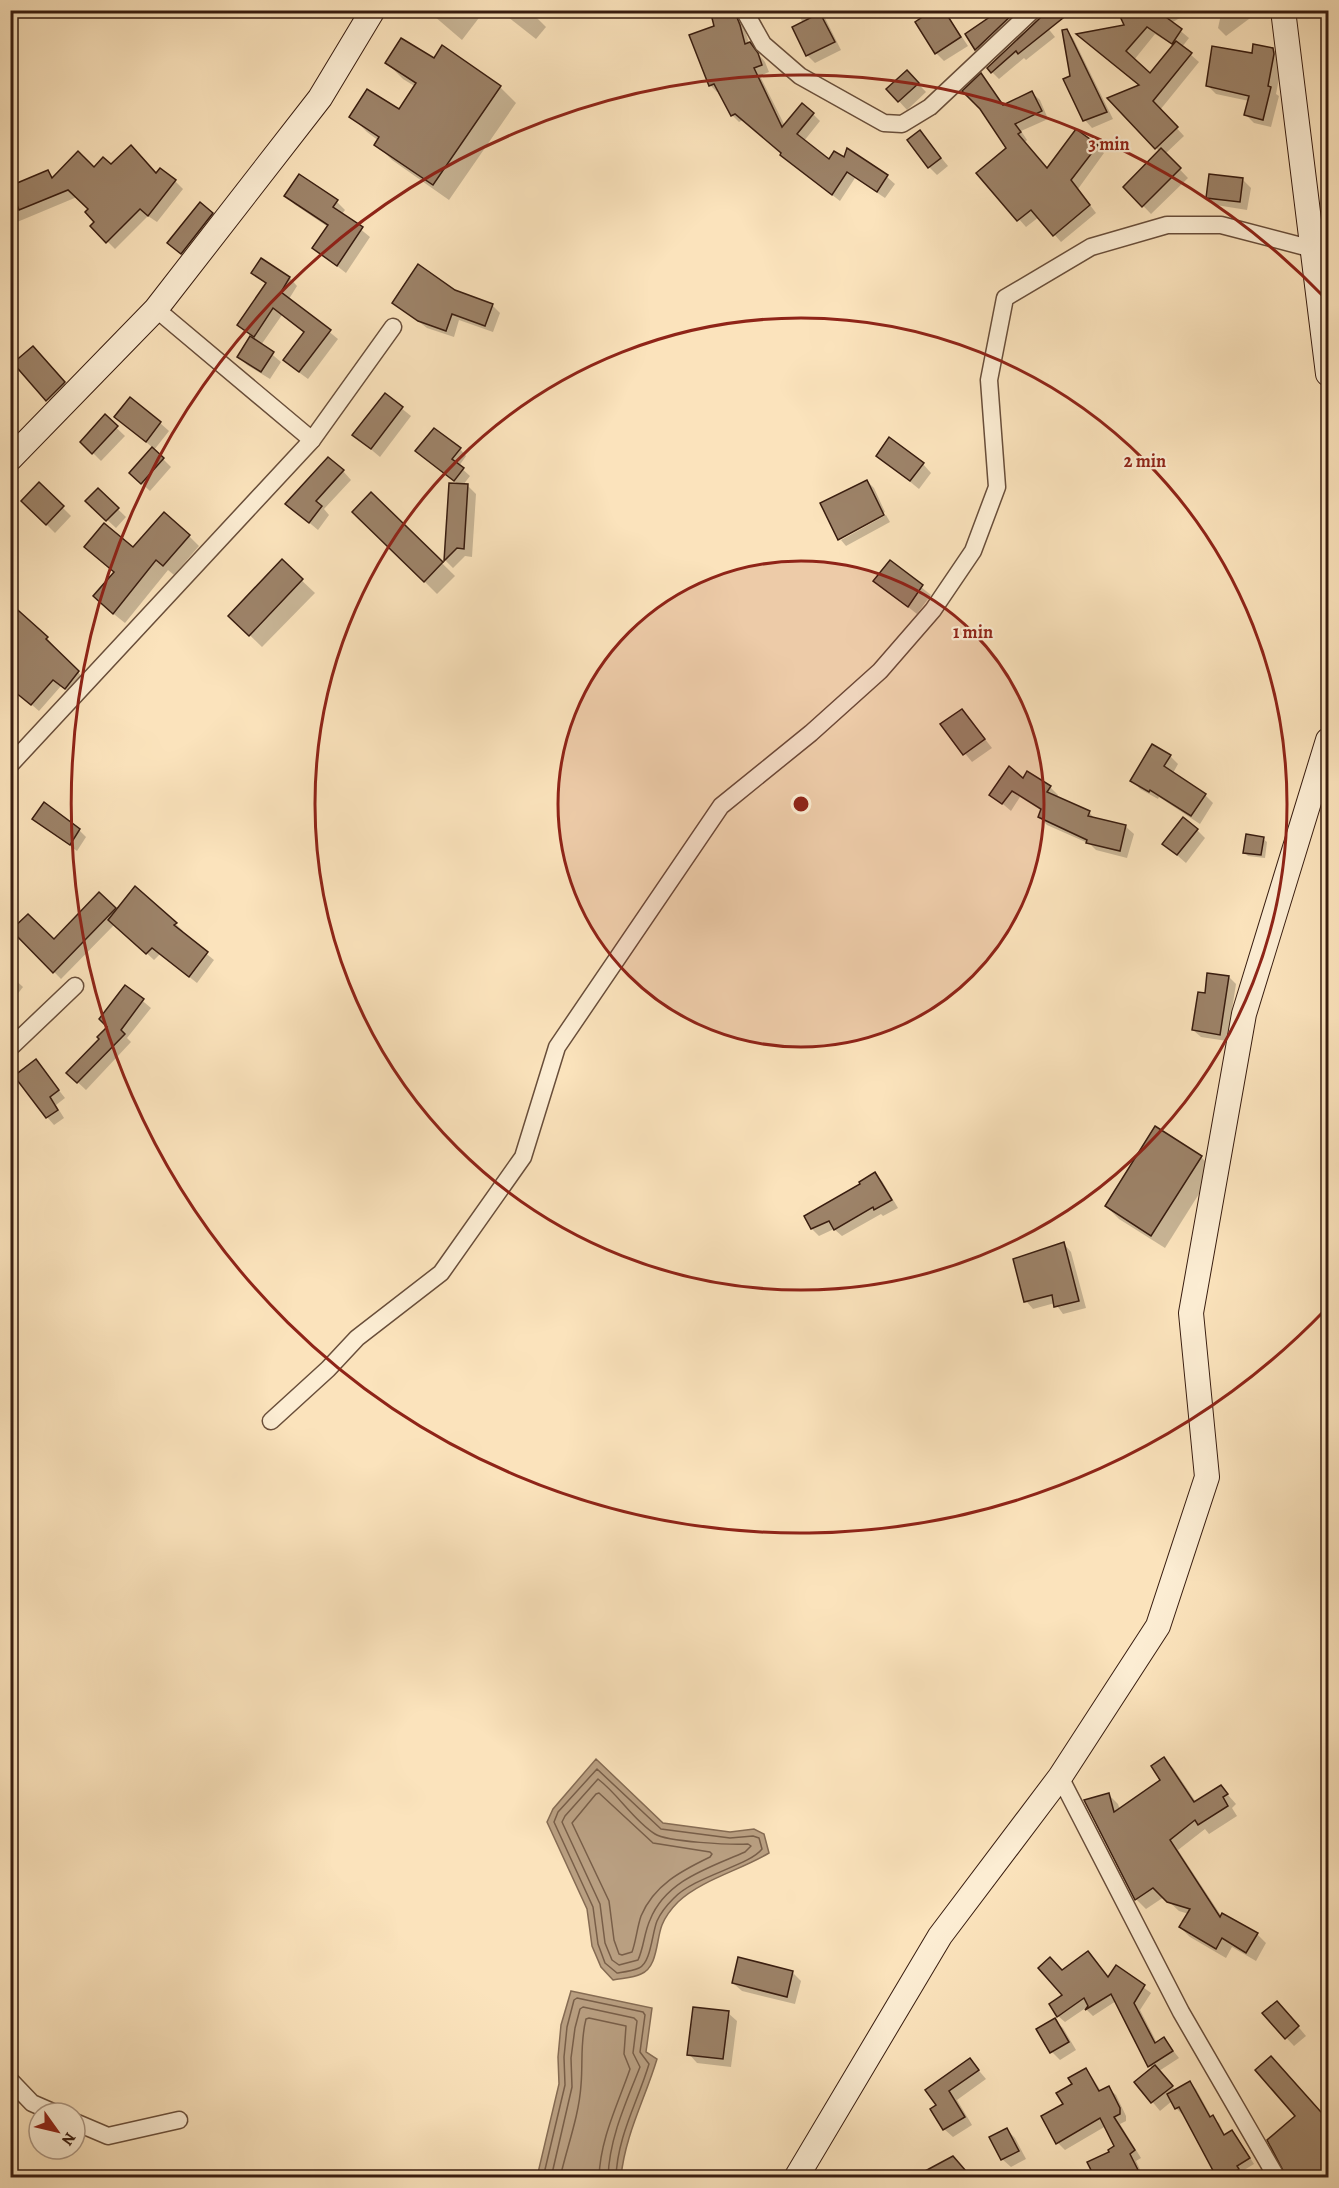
<svg xmlns="http://www.w3.org/2000/svg" width="1339" height="2188" font-family="Alegreya,serif">
<style>
.water{fill:#b99f81;stroke:#856b53;stroke-width:1.5}
.shadow{fill:#0003;fill-rule:evenodd}
.lines{fill:none;stroke-linecap:round;stroke-linejoin:round}
.shore{stroke:#785e48;stroke-width:1.5}
.building{fill:#9d8369;stroke:#381c0f;stroke-width:1.5}
.street-casing{stroke:#694e3a;stroke-width:19}
.secondary-casing{stroke:#381c0f;stroke-width:26}
.street{stroke:#fcedd3;stroke-width:16}
.secondary{stroke:#fcedd3;stroke-width:24}
.ring{fill:none;stroke:#8f2418;stroke-width:3}
.centre{fill:#8f2418;stroke:#fcedd3;stroke-width:3}
.ring-label{font-size:18px;text-anchor:middle;font-weight:bold;fill:#8f2418;stroke:#fcedd3;stroke-width:4.5;stroke-linejoin:round;paint-order:stroke}
</style>
<rect width="100%" height="100%" fill="#fbe3bc"/>
<filter id="stains"><feTurbulence type="fractalNoise" baseFrequency=".00333" numOctaves="4"/><feColorMatrix values="0 0 0 0 .2 0 0 0 0 .09 0 0 0 0 .02 0 0 0 .5 -.17"/></filter>
<radialGradient id="worn" r=".72"><stop offset=".6" stop-color="#630" stop-opacity="0"/><stop offset="1" stop-color="#630" stop-opacity=".3"/></radialGradient>
<g class="water">
<path d="M596 1759 663 1823 730 1832 754 1829 764 1834 769 1853C741 1870 701 1880 678 1902 671 1909 666 1915 662 1925 656 1940 658 1967 641 1974 633 1978 622 1978 613 1980L601 1967 592 1946 587 1909 547 1822 553 1809Z"/>
<path d="M571 1991 652 2008 646 2052 657 2059C645 2099 625 2135 621 2177H537L559 2084 558 2057 561 2025Z"/>
</g>
<g class="shadow">
<polygon points="340,10 369,10 360,24"/>
<polygon points="427,10 485,10 462,40"/>
<polygon points="499,10 529,10 546,27 536,39"/>
<polygon points="711,10 735,10 741,18 749,43 765,62 769,72 760,76 785,126 813,114 820,121 804,141 829,161 845,159 848,150 887,177 895,184 885,198 855,178 840,201 789,162 782,155 783,153 743,120 739,122 732,115 720,91 717,92 710,85 715,27"/>
<polygon points="796,10 821,10 841,50 815,63 807,55 794,28 803,23"/>
<polygon points="944,10 968,46 944,61 936,53"/>
<polygon points="998,10 1031,10 983,55 967,34 999,13"/>
<path d="M1118 10H1194L1171 23 1189 38 1182 47 1199 62 1160 110 1184 136 1165 154 1188 178 1151 214 1125 187 1160 152 1109 98 1140 86 1079 35 1127 26ZM1155 34 1174 46 1151 75 1134 60Z"/>
<polygon points="1222,10 1255,10 1257,13 1226,36 1218,28"/>
<polygon points="1047,27 1055,37 1026,60 1024,58 999,79 992,72 989,68"/>
<polygon points="1066,30 1073,38 1113,119 1092,128 1085,120 1072,76"/>
<polygon points="1273,49 1281,58 1282,63 1276,94 1279,96 1271,127 1254,123 1246,115 1249,101 1216,94 1208,86 1253,55"/>
<polygon points="434,60 500,87 516,103 449,200 392,160 376,144 379,141 367,132 351,116 399,111 416,87 403,79 387,63"/>
<polygon points="907,72 926,92 907,110 888,89"/>
<polygon points="981,75 1004,106 1032,93 1040,100 1048,119 1021,131 1027,140 1025,142 1048,169 1097,146 1104,153 1078,189 1096,213 1061,242 1039,217 1026,227 978,173 1008,148"/>
<polygon points="920,132 948,166 937,175 929,167"/>
<polygon points="111,166 157,175 175,181 183,189 157,222 148,216 115,249 92,226 96,222 90,209 77,197 10,225 10,188 48,172 54,178"/>
<polygon points="1242,179 1251,188 1247,210 1216,205 1207,197"/>
<polygon points="286,195 337,202 345,210 342,214 370,237 346,273 314,248 328,227 294,204"/>
<polygon points="212,214 220,222 190,261 177,251"/>
<polygon points="261,260 290,278 297,286 289,299 338,339 308,379 293,368 305,333 282,315 261,345 281,362 270,379 247,365 239,357 252,336 239,325 267,285 253,273"/>
<polygon points="394,302 492,305 500,313 493,332 459,320 454,337 427,328"/>
<polygon points="41,356 72,392 56,408 15,363"/>
<polygon points="385,395 411,416 380,457 354,435"/>
<polygon points="105,417 125,436 101,461 82,442"/>
<polygon points="116,417 160,423 169,431 154,450 171,467 150,491 139,481 153,448"/>
<polygon points="460,449 466,456 459,466 470,476 463,485 467,485 476,494 472,557 465,556 453,568 446,561 451,484 459,485 423,457"/>
<polygon points="878,456 923,464 931,473 919,489"/>
<polygon points="343,471 351,480 324,509 329,515 318,530 287,504"/>
<polygon points="867,481 874,488 885,512 840,537 840,540 822,503"/>
<polygon points="39,484 71,516 55,533 23,501"/>
<polygon points="98,490 126,517 116,528 87,501"/>
<polygon points="372,494 455,576 437,594 355,512"/>
<polygon points="886,515 890,522 846,546 841,540"/>
<polygon points="189,536 199,546 174,575 168,570 125,623 105,607 116,573 86,547 133,550"/>
<polygon points="282,562 315,593 262,647 230,616"/>
<polygon points="890,562 931,595 917,614 875,581"/>
<polygon points="10,616 47,638 54,646 52,647 86,680 73,695 61,686 39,711 18,693 10,700"/>
<polygon points="962,710 992,748 972,762 942,725"/>
<polygon points="1170,756 1178,764 1173,773 1205,795 1213,803 1200,824 1159,797 1158,799 1140,789 1132,780"/>
<polygon points="1024,780 1050,787 1058,795 1057,798 1089,812 1095,819 1125,826 1134,834 1127,858 1096,850 1090,844 1047,825 1039,817 1042,811 1020,797 1011,811 991,794"/>
<polygon points="34,819 79,830 86,837 77,851"/>
<polygon points="1197,830 1205,838 1186,863 1164,844"/>
<polygon points="1263,839 1267,842 1265,858 1248,856 1244,852"/>
<polygon points="99,895 117,911 176,924 183,931 181,933 214,960 197,983 160,954 154,960 115,924 61,979 13,930 54,941"/>
<polygon points="10,975 23,987 13,1000 10,999"/>
<polygon points="1229,977 1236,984 1227,1041 1201,1037 1193,1030 1207,995"/>
<polygon points="126,987 151,1008 127,1038 131,1042 86,1090 68,1073 101,1039 109,1027"/>
<polygon points="36,1061 65,1098 56,1105 64,1118 54,1125 47,1117"/>
<polygon points="1201,1157 1214,1170 1165,1248 1119,1219 1106,1206"/>
<polygon points="875,1174 882,1181 898,1208 883,1216 881,1214 842,1236 834,1229 819,1236 812,1229 806,1216 862,1185"/>
<polygon points="1064,1244 1071,1252 1086,1308 1063,1314 1055,1303 1033,1309 1026,1301"/>
<polygon points="1164,1759 1173,1768 1196,1802 1221,1787 1236,1804 1232,1808 1237,1816 1209,1834 1205,1829 1178,1850 1222,1917 1257,1934 1266,1943 1256,1961 1232,1947 1226,1958 1190,1937 1180,1927 1189,1914 1179,1911 1164,1897 1146,1909 1136,1899 1086,1801 1109,1795 1118,1804 1120,1810 1162,1780"/>
<polygon points="1116,1967 1151,1993 1140,2010 1157,2043 1164,2039 1179,2058 1159,2071 1176,2091 1190,2083 1196,2089 1212,2118 1219,2123 1225,2135 1232,2132 1237,2137 1254,2164 1241,2172 1243,2175 1240,2178 1218,2178 1184,2113 1182,2114 1176,2108 1172,2101 1160,2111 1136,2082 1152,2069 1116,2001 1093,2016 1087,2010 1090,2005 1065,2022 1058,2016 1064,1995 1062,1972 1109,1978"/>
<polygon points="792,1972 801,1981 795,2004 742,1991 733,1983"/>
<polygon points="1285,2011 1306,2036 1294,2046 1264,2014"/>
<polygon points="728,2013 737,2021 731,2067 697,2063 689,2054"/>
<polygon points="1054,2020 1063,2028 1076,2050 1060,2060 1052,2052"/>
<polygon points="970,2060 986,2079 957,2100 972,2125 953,2137 944,2129 938,2106"/>
<polygon points="1085,2070 1092,2077 1101,2091 1108,2088 1116,2095 1126,2116 1126,2121 1120,2124 1141,2158 1136,2161 1144,2178 1096,2178 1116,2147 1106,2126 1065,2150 1058,2143 1065,2105 1074,2085"/>
<polygon points="1007,2130 1015,2138 1026,2159 1011,2167 1002,2159"/>
</g>
<g class="lines">
<g class="shore">
<path d="M597 1769 661 1829 730 1838 753 1836 759 1838 762 1849C749 1866 694 1876 673 1899 666 1906 661 1912 657 1921 652 1933 651 1963 639 1968 633 1971 624 1972 617 1973L605 1963 598 1944 593 1907 554 1822 558 1812Z"/>
<path d="M598 1779C619 1795 633 1820 655 1834 667 1842 732 1845 748 1844L751 1846 745 1852C709 1868 666 1880 650 1920 644 1933 644 1947 638 1960L619 1965 612 1960 605 1943 600 1904 562 1822 565 1816Z"/>
<path d="M599 1793 653 1843 710 1852 712 1854 710 1857C681 1871 654 1885 641 1916 637 1928 636 1941 632 1952L622 1955 619 1954 614 1940 609 1901 572 1823 596 1794Z"/>
<path d="M543 2178 565 2085 564 2057 567 2027 574 2000 577 1998 643 2012 645 2015 640 2052 649 2064C638 2101 617 2137 616 2178"/>
<path d="M551 2178 572 2087 571 2058 575 2028 580 2009 583 2007 634 2018 637 2021 633 2053 640 2067C626 2102 609 2139 608 2178"/>
<path d="M560 2178C567 2147 579 2116 581 2085 583 2063 580 2042 586 2019L589 2018 626 2026 624 2054 630 2069C618 2104 600 2139 599 2178"/>
</g>
</g>
<g class="building">
<polygon points="710,10 734,10 740,25 745,44 750,42 758,53 762,65 754,68 782,127 802,103 814,113 797,134 829,159 834,151 844,157 847,148 888,175 877,192 847,172 832,195 780,155 781,153 735,114 731,116 714,84 709,86 689,35 714,26"/>
<polygon points="933,10 944,10 961,37 935,54 915,22"/>
<polygon points="1000,10 1017,10 975,50 965,34"/>
<polygon points="1043,10 1073,10 1018,54 1016,51 991,73 987,68 1040,18"/>
<polygon points="1117,10 1161,10 1159,12 1182,29 1172,44 1147,27 1126,51 1150,73 1176,41 1192,53 1153,101 1178,127 1155,149 1107,98 1139,85 1076,34 1124,25"/>
<polygon points="820,13 835,42 806,56 792,27"/>
<polygon points="1067,29 1107,112 1083,121 1063,79 1070,76 1062,30"/>
<polygon points="401,38 434,58 442,45 501,86 433,185 374,145 379,137 349,117 367,89 399,109 416,83 385,63"/>
<polygon points="1253,44 1273,48 1274,54 1268,86 1271,87 1263,120 1244,115 1249,96 1206,86 1212,46 1252,53"/>
<polygon points="907,70 919,83 898,102 886,89"/>
<polygon points="981,73 1003,105 1032,91 1042,111 1015,124 1021,132 1018,134 1047,168 1076,129 1098,145 1071,180 1090,205 1053,236 1031,210 1017,221 976,173 1006,148 980,109 962,91"/>
<polygon points="920,130 941,158 928,168 907,140"/>
<polygon points="131,145 156,173 160,168 176,180 148,216 140,209 106,243 90,226 94,222 85,212 88,209 68,190 19,210 10,186 48,170 52,178 78,151 94,167 103,157 111,164"/>
<polygon points="1161,148 1181,168 1142,207 1123,187"/>
<polygon points="299,174 338,200 333,207 363,227 337,266 312,248 328,225 284,196"/>
<polygon points="1209,174 1243,178 1240,202 1206,198"/>
<polygon points="200,202 213,213 181,254 167,243"/>
<polygon points="261,258 290,277 281,292 331,330 299,372 283,360 304,332 273,308 254,337 237,325 266,283 251,273"/>
<polygon points="418,264 455,290 493,304 485,326 452,314 446,331 418,321 392,303"/>
<polygon points="250,336 274,352 261,372 237,357"/>
<polygon points="33,346 65,382 46,401 13,363"/>
<polygon points="385,393 403,407 371,449 352,435"/>
<polygon points="130,397 161,422 146,442 114,417"/>
<polygon points="105,414 118,426 92,454 80,442"/>
<polygon points="434,428 461,448 452,459 464,468 454,481 415,451"/>
<polygon points="889,437 924,463 910,481 876,456"/>
<polygon points="152,447 164,458 141,484 129,473"/>
<polygon points="328,457 344,470 316,501 322,506 309,523 285,504"/>
<polygon points="867,480 884,515 838,540 820,503"/>
<polygon points="39,482 64,506 46,525 21,501"/>
<polygon points="449,483 468,484 464,549 457,548 444,561"/>
<polygon points="98,488 119,508 106,521 85,501"/>
<polygon points="371,492 443,562 424,582 352,512"/>
<polygon points="164,512 190,535 163,566 156,560 113,614 93,596 114,572 84,547 104,523 133,547"/>
<polygon points="282,559 303,579 249,636 228,616"/>
<polygon points="890,560 923,585 908,607 873,581"/>
<polygon points="10,603 48,637 46,639 79,671 65,689 53,680 31,705 10,688"/>
<polygon points="962,709 985,739 963,755 940,724"/>
<polygon points="1152,744 1171,755 1164,766 1206,794 1191,816 1150,790 1149,792 1130,781"/>
<polygon points="1009,766 1023,778 1027,771 1051,786 1047,792 1090,811 1088,816 1126,825 1120,851 1086,843 1087,840 1038,817 1041,809 1012,791 1002,804 989,795"/>
<polygon points="44,802 80,829 70,845 32,819"/>
<polygon points="1183,817 1198,829 1177,855 1162,844"/>
<polygon points="1246,834 1264,837 1261,855 1243,853"/>
<polygon points="135,886 177,923 174,925 208,952 189,977 152,948 146,954 108,920"/>
<polygon points="99,892 116,908 53,973 11,930 28,914 54,939"/>
<polygon points="1207,973 1229,976 1220,1035 1192,1030 1198,992 1205,993"/>
<polygon points="125,985 144,999 121,1030 125,1034 77,1083 66,1073 99,1039 97,1037 107,1027 99,1019"/>
<polygon points="36,1059 59,1090 50,1097 58,1110 46,1118 14,1076"/>
<polygon points="1155,1126 1202,1156 1151,1236 1105,1206"/>
<polygon points="875,1172 892,1200 874,1210 873,1207 834,1230 829,1221 811,1229 804,1216 860,1184 859,1182"/>
<polygon points="1064,1242 1079,1301 1054,1307 1052,1295 1024,1302 1013,1259"/>
<polygon points="1164,1757 1194,1802 1221,1785 1228,1794 1223,1797 1228,1806 1198,1825 1195,1820 1170,1840 1220,1917 1222,1913 1258,1933 1246,1953 1222,1938 1216,1949 1179,1927 1190,1909 1167,1902 1153,1888 1135,1900 1084,1800 1109,1793 1114,1812 1160,1780 1151,1766"/>
<polygon points="1088,1951 1108,1977 1116,1965 1145,1985 1134,2003 1155,2043 1164,2037 1173,2051 1148,2067 1111,1994 1085,2010 1088,2006 1084,1998 1057,2017 1049,2004 1062,1995 1038,1968 1050,1957 1062,1970"/>
<polygon points="738,1957 793,1971 787,1997 732,1983"/>
<polygon points="1277,2001 1299,2026 1285,2039 1262,2013"/>
<polygon points="693,2007 729,2011 723,2059 687,2055"/>
<polygon points="1055,2018 1069,2042 1050,2053 1036,2029"/>
<polygon points="1271,2056 1329,2121 1329,2178 1287,2178 1267,2140 1295,2116 1255,2070"/>
<polygon points="970,2058 979,2070 949,2091 965,2117 943,2130 930,2109 936,2105 925,2090"/>
<polygon points="1155,2065 1173,2086 1151,2103 1134,2082"/>
<polygon points="1086,2068 1099,2091 1109,2086 1120,2108 1120,2114 1114,2117 1135,2150 1130,2154 1142,2178 1095,2178 1087,2162 1109,2152 1108,2150 1114,2146 1100,2118 1056,2144 1041,2116 1063,2104 1056,2093 1072,2084 1068,2078"/>
<polygon points="1190,2081 1210,2117 1213,2115 1224,2135 1232,2130 1250,2158 1237,2166 1239,2169 1226,2178 1217,2178 1179,2107 1175,2109 1167,2094"/>
<polygon points="1007,2128 1019,2151 1001,2160 989,2137"/>
<polygon points="953,2156 972,2178 912,2178"/>
</g>
<g class="lines">
<defs>
<g id="street">
<polyline points="744,10 763,44 800,76 884,123 902,124 930,107 1033,10"/>
<polyline points="156,309 312,440"/>
<polyline points="10,765 312,440 393,327"/>
<polyline points="10,1048 75,986"/>
<polyline points="271,1421 328,1369 357,1338 441,1273 523,1157 557,1047 721,806 811,733 880,671 933,610 973,551 997,487 989,380 1005,298 1091,247 1167,225 1221,225 1313,249"/>
<polyline points="1060,1777 1181,2012 1277,2178"/>
<polyline points="10,2080 32,2103 55,2113"/>
<polyline points="75,2122 108,2136 179,2120"/>
</g>
<g id="secondary">
<polyline points="1283,10 1328,374"/>
<polyline points="10,459 156,309 320,98 373,10"/>
<polyline points="796,2178 940,1936 1060,1777 1158,1626 1207,1477 1191,1313 1244,1014 1328,740"/>
</g>
</defs>
<use href="#street" class="street-casing"/>
<use href="#secondary" class="secondary-casing"/>
<use href="#street" class="street"/>
<use href="#secondary" class="secondary"/>
</g>
<circle cx="801" cy="804" r="243" fill="#8f2418" fill-opacity=".12"/>
<g class="ring">
<circle cx="801" cy="804" r="243"/>
<circle cx="801" cy="804" r="486"/>
<path d="M1325 1310A729 729 0 1 1 1325 298"/>
</g>
<circle cx="801" cy="804" r="9" class="centre"/>
<g class="ring-label">
<text x="1109" y="150">3 min</text>
<text x="1145" y="467">2 min</text>
<text x="973" y="638">1 min</text>
</g>
<rect width="1339" height="2188" fill="none" stroke="#fbe3bc" stroke-width="36"/>
<rect x="12" y="12" width="1315" height="2164" fill="none" stroke="#381c0f" stroke-width="3"/>
<rect x="18" y="18" width="1303" height="2152" fill="none" stroke="#381c0f" stroke-width="1.5"/>
<g transform="translate(57 2131) rotate(124)"><circle r="28" fill="#fcedd3" stroke="#ae9985" stroke-width="1.5"/>
<path d="M0-4.5L10 22L0 15L-10 22Z" fill="#8f2418"/>
<text y="-9" font-size="16" font-weight="bold" text-anchor="middle" fill="#381c0f">N</text>
</g>
<rect width="100%" height="100%" filter="url(#stains)"/>
<rect width="100%" height="100%" fill="url(#worn)"/>
</svg>
